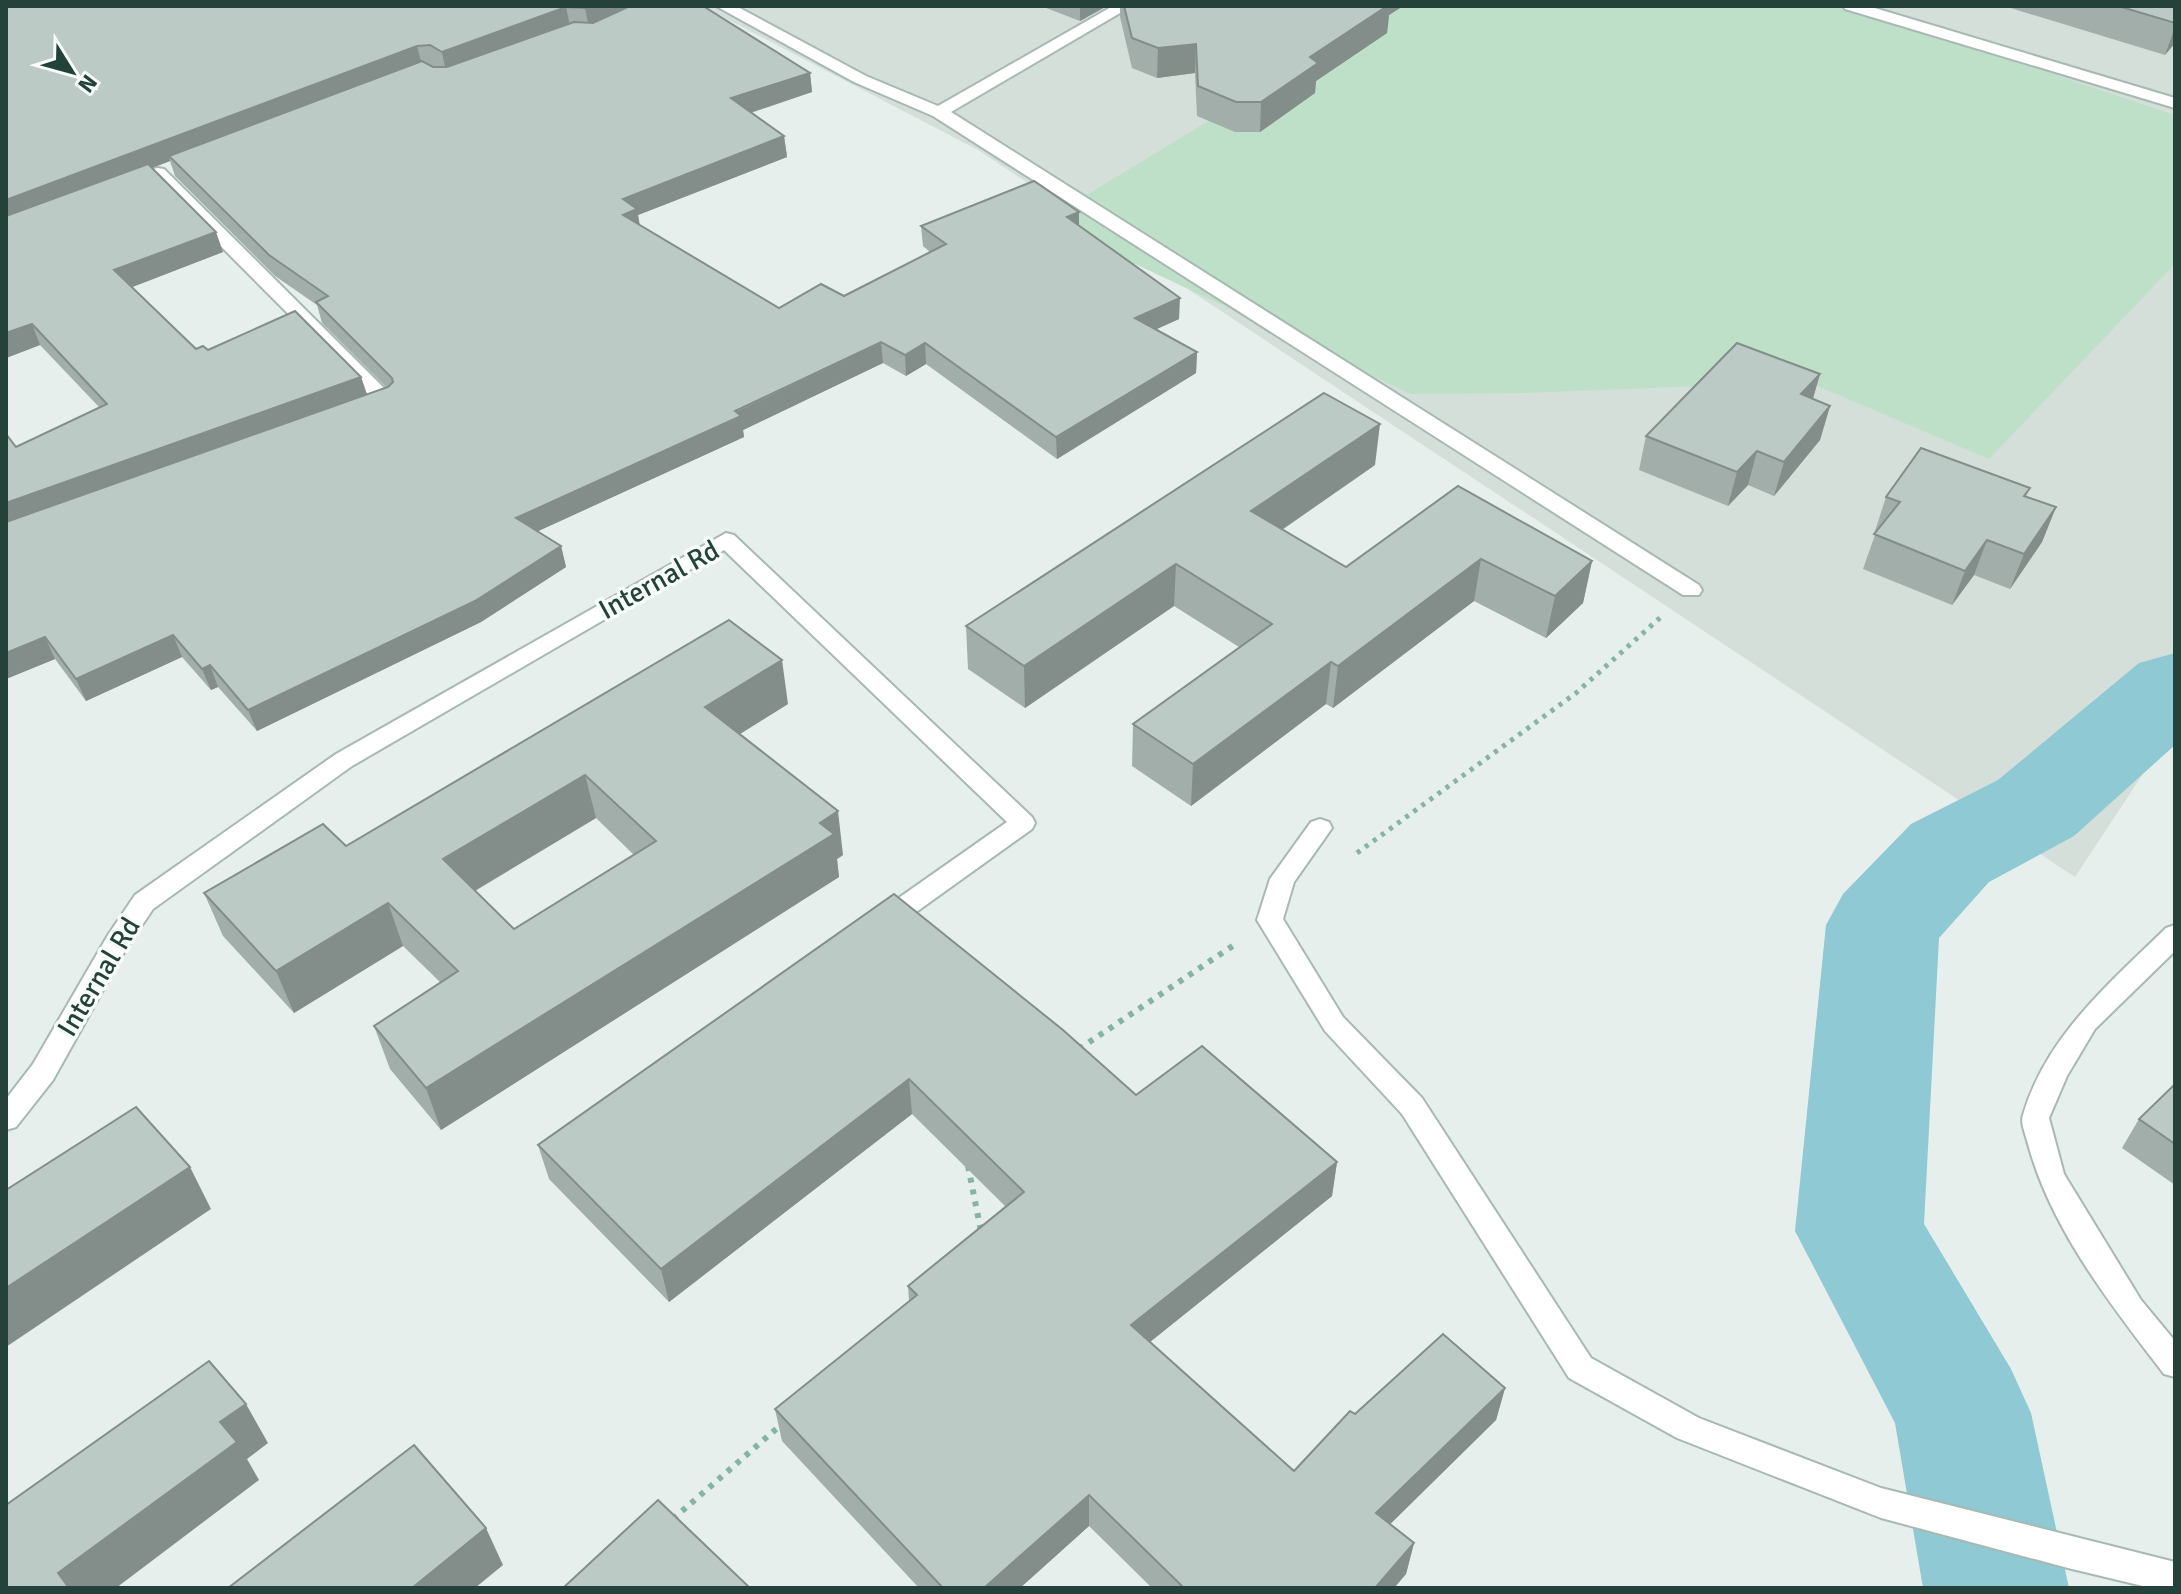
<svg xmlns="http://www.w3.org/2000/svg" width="2181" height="1594" font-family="Signika,sans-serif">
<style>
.built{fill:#d4dfda}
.green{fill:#bfe0c8}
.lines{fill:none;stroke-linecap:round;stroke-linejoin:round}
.river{fill:#8ec9d4;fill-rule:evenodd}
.service-casing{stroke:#a8b8b2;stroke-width:4}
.minor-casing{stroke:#a8b8b2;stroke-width:4}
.path-far1{stroke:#86b3a5;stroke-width:5;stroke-dasharray:4 6;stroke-linecap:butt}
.path{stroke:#86b3a5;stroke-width:6;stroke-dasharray:5 7;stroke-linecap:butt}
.service{fill:#fff;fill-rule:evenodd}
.minor{fill:#fff;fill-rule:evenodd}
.wall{fill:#a1aea9;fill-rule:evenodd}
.shaded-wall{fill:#838d89}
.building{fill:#bbcac4;stroke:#838d89;stroke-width:2;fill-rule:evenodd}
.labels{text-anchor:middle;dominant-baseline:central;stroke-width:7;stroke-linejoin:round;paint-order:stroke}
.street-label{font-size:28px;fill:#24423a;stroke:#f7fbf9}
</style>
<rect width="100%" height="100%" fill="#e6efeb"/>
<polygon class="built" points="702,6 2175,6 2175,725 2075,877 978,150"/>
<polygon class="green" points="1397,6 1849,6 2175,115 2175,264 1989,459 1808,382 1525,393 1411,394 1044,221"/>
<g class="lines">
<polygon class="river" points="2175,653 2175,745 2074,836 1989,882 1939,938 1924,1224 2011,1369 2031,1413 2069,1588 1923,1588 1895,1423 1795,1231 1826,925 1843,894 1911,824 1998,780 2139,663"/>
<defs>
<g id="service">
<polygon points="716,6 736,6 866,76 938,106 1113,6 1132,6 951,112 1699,585 1702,590 1699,595 1683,595 933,116 854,82"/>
<polygon points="1843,6 1868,6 2175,98 2175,108 1845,9"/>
<polygon points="726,533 734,535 1032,817 1035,823 1032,829 891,930 882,933 873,930 869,923 873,916 1007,822 724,550 352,766 153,909 126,949 53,1080 16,1127 6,1130 6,1099 33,1064 108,935 135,895 336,754"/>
</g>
<g id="minor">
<path d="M158 168 164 169 393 397 396 401C389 410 372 414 362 411L359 407 373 399 152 177 149 173 152 169Z"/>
<polygon points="1320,819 1329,822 1332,828 1294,882 1283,919 1343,1017 1422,1098 1591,1358 1699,1418 1881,1488 2175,1562 2175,1588 2151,1588 2068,1568 1881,1518 1677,1438 1569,1378 1402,1114 1325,1031 1257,920 1270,879 1311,822"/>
<path d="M2175 925V951L2095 1029 2067 1076 2049 1118 2064 1174 2141 1300 2175 1341V1377L2164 1374C2111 1305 2051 1229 2028 1144 2026 1135 2020 1123 2023 1115 2046 1036 2110 983 2166 928Z"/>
</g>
</defs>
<use href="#service" class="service-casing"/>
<use href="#minor" class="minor-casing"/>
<polyline class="path-far1" points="1357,853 1576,693 1662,616"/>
<g class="path">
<polyline points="1079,1049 1237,943"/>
<polyline points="968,1166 981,1231"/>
<polyline points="673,1519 783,1423"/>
</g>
<use href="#service" class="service"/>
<use href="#minor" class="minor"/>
</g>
<g class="wall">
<path d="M6 6H703L810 73 812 92 751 113 784 136 787 157 638 215 640 225 779 308 844 296 930 252 923 246 921 226H1079L1179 319 1156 329 1197 352 1196 373 1057 459 926 364 906 376 883 363 743 430 744 437 538 531 561 546 566 567 481 622 257 731 218 687 211 690 182 657 86 701 55 659 6 679 16 447 99 407 40 345 6 358ZM170 161 175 176 275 276 317 305 322 323 386 387 367 394 361 377 196 349 132 287 223 252 152 168Z"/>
<polygon points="1041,6 1107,6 1080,21"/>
<polygon points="1120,6 1401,6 1400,8 1389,15 1387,33 1316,81 1315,93 1260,132 1235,132 1197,116 1195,73 1157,78 1132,68 1120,17"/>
<polygon points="2004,6 2175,6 2175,43 2165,55"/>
<polygon points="1820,374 1813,399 1830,406 1820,440 1774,496 1748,485 1728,506 1639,470 1646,436"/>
<polygon points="1375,465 1282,530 1346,567 1458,486 1592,561 1583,603 1546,638 1474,601 1333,708 1326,704 1191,806 1132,766 1133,724 1239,647 1174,606 1025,708 968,669 966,626"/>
<polygon points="2030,488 2026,496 2056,507 2042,542 2010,589 1974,575 1952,605 1863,569 1876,532 1875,531 1886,497"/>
<path d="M788 704 739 734 843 855 837 859 839 877 441 1130 390 1069 374 1026 441 983 403 946 294 1013 223 936 204 893 346 846ZM596 818 634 855 514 929 475 891Z"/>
<polygon points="894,894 1136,1095 1337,1162 1332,1196 1150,1342 1294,1471 1355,1414 1505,1388 1496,1420 1390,1524 1414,1543 1406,1574 1394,1588 1152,1588 1089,1526 1020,1588 919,1588 782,1441 775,1409 909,1301 908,1286 1006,1207 912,1114 669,1302 549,1179 538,1145"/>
<polygon points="2175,1084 2175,1185 2122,1148 2139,1119"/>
</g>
<g class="shaded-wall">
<polygon points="591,6 642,6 589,28 585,8"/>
<polygon points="1080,6 1107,6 1080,21"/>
<polygon points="1380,6 1401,6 1400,8 1389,15 1387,33 1316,81 1315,93 1260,132 1261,102 1310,57"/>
<polygon points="566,7 570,26 446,72 442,52"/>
<polygon points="2175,27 2175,43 2165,55"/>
<polygon points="1196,44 1195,73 1157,78 1158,48"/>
<polygon points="417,46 422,65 169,156 170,161 6,223 6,200"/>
<polygon points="810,73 812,92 734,118 731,98"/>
<polygon points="784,136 787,157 638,215 640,229 623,215 623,199"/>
<polygon points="1079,212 1079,233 1067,217"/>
<polygon points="216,232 223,252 122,291 114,270"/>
<polygon points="1180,298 1179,319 1135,339 1135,318"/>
<polygon points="32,324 40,345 6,358 6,333"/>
<polygon points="881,342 883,363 743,430 744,437 521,539 516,518"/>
<polygon points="925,343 926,364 906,376 905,355"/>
<polygon points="1197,352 1196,373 1057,459 1056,437"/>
<polygon points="1820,374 1810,408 1801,394"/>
<polygon points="361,377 368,398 6,528 6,503"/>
<polygon points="1830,406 1820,440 1774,496 1784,462"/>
<polygon points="1380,424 1375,465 1248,553 1251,511"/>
<polygon points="1757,451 1748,485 1728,506 1737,472"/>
<polygon points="2056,507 2042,542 2010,589 2024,554"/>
<polygon points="1987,540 1974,575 1952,605 1965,571"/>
<polygon points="561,546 566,567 481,622 257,731 248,710"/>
<polygon points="1481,559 1474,601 1333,708 1338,666"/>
<polygon points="1592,561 1583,603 1546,638 1555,596"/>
<polygon points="1176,564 1174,606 1025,708 1024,666"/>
<polygon points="173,635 182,657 86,701 76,679"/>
<polygon points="45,637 55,659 6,679 6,653"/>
<polygon points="782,660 788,704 713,751 705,707"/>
<polygon points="1331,662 1326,704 1191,806 1193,764"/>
<polygon points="210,665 218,687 211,690 202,669"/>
<polygon points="585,775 596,818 456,902 443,859"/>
<polygon points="838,811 843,855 837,859 839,877 441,1130 426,1088"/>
<polygon points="388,903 403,946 294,1013 276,971"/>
<polygon points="909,1079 912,1114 669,1302 661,1269"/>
<polygon points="1337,1162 1332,1196 1130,1358 1131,1325"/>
<polygon points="190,1167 211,1209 6,1347 6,1288"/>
<polygon points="1505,1388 1496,1420 1370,1544 1376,1513"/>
<polygon points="246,1404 268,1443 247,1459 259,1480 116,1588 69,1588 58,1573 220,1422"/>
<polygon points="1089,1495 1089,1526 1020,1588 984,1588"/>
<polygon points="486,1528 503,1565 475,1588 412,1588"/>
<polygon points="1414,1543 1406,1574 1394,1588 1375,1588"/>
</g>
<g class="building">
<polygon points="6,6 591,6 585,8 566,7 442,52 430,45 417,46 6,200"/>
<polygon points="630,6 703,6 810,73 731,98 784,136 623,199 637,209 623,215 779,308 821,284 844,296 946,244 921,226 1034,181 1079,212 1067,217 1180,298 1135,318 1197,352 1056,437 925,343 905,355 881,342 735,411 741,416 516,518 561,546 475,601 248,710 210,665 202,669 173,635 76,679 45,637 6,653 6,522 388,387 393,382 392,378 316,302 328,296 269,255 169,156 422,61 433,67 447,67 574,22 593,23"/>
<polygon points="1124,6 1387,6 1310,57 1318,63 1261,102 1236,102 1198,86 1196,44 1158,48 1132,38"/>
<polygon points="2118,6 2175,6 2175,23"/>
<polygon points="148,164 216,232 114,270 196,349 203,346 208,350 295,311 361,377 6,503 6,434 16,447 107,404 32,324 6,333 6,216"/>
<polygon points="1737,343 1820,374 1801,394 1830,406 1784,462 1757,451 1737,472 1646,436"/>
<polygon points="1324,393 1380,424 1251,511 1346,567 1458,486 1592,561 1555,596 1481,559 1338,666 1331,662 1193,764 1133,724 1272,624 1176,564 1024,666 966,626"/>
<polygon points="1921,448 2030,488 2024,496 2056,507 2024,554 1987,540 1965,571 1874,534 1900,502 1886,497"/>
<path d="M729 620 782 660 705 707 838 811 820 823 834 834 426 1088 374 1026 458 971 388 903 276 971 204 893 323 824 346 846ZM585 775 656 841 514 929 443 859Z"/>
<polygon points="894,894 1063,1030 1136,1095 1202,1046 1337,1162 1131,1325 1294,1471 1350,1411 1355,1414 1443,1334 1505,1388 1376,1513 1414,1543 1375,1588 1184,1588 1089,1495 984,1588 943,1588 775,1409 917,1295 908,1286 1024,1192 909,1079 661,1269 538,1145"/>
<polygon points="2175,1084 2175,1144 2139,1119"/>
<polygon points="136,1107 190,1167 6,1288 6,1190"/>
<polygon points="209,1361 246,1404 220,1422 237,1442 58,1573 69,1588 6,1588 6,1505"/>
<polygon points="414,1445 486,1528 412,1588 228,1588"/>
<polygon points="658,1500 750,1588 563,1588"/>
</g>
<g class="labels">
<g class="street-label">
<text transform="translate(659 580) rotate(-29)">Internal Rd</text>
<text transform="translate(99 977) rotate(-59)">Internal Rd</text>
</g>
</g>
<rect width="2181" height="1594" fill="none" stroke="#24423a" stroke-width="16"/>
<g transform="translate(72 72) rotate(127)" stroke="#f7fbf9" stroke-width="6" paint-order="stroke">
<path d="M0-6L14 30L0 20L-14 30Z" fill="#24423a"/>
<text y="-12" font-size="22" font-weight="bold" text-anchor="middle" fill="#24423a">N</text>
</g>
</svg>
